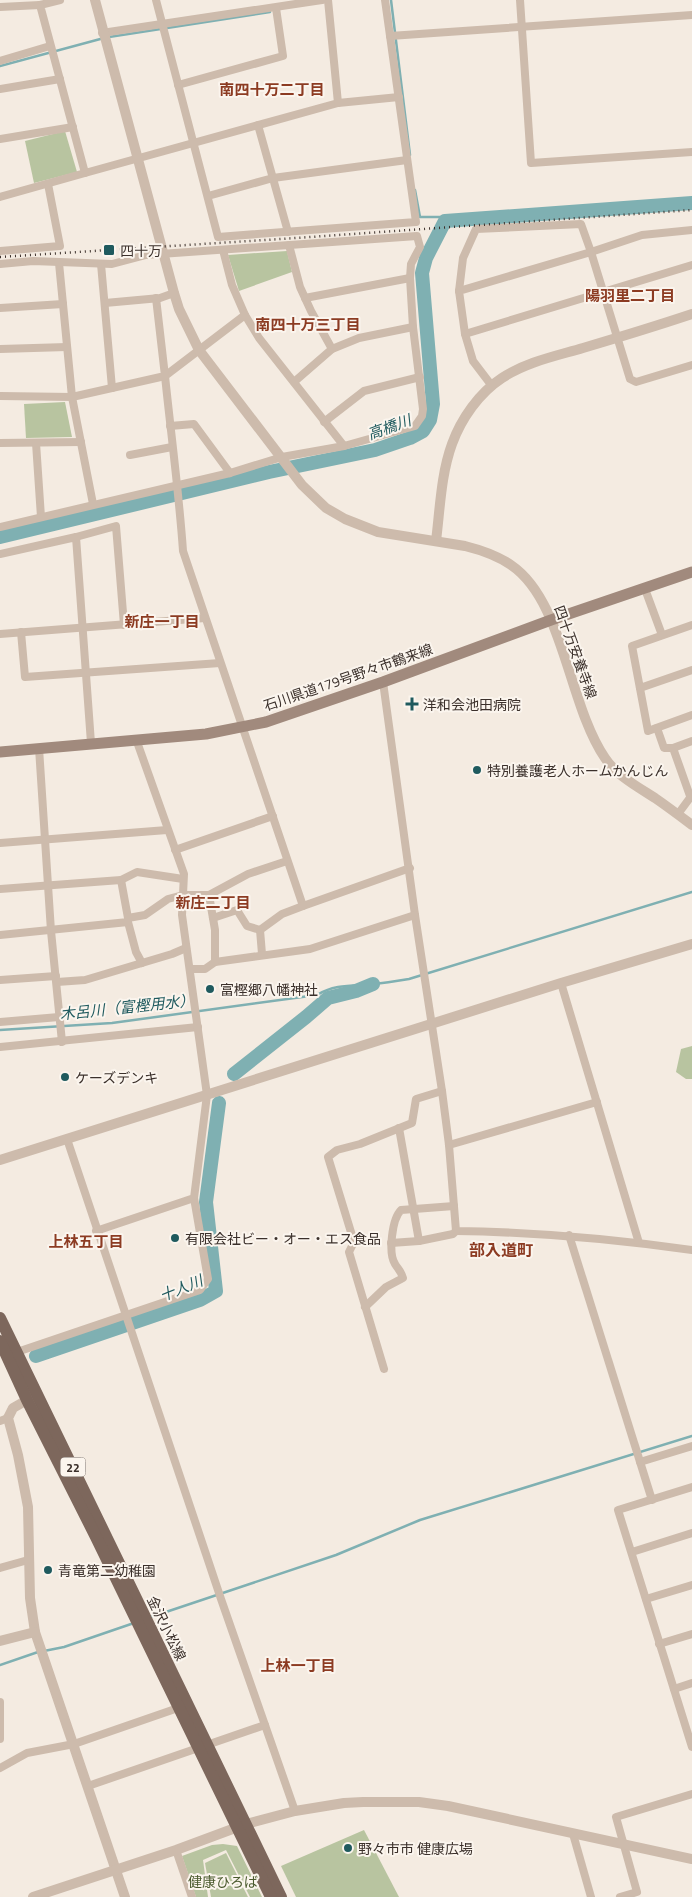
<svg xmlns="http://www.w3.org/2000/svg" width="692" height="1897" font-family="'Titillium Web','Noto Sans JP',sans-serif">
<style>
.green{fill:#b8c4a0}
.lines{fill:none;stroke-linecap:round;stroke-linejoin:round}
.stream{stroke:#7fb0b2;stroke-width:2.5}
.river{stroke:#7fb0b2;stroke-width:14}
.minor{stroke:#cdbbac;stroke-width:8}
.tertiary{stroke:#cdbbac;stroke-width:10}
.secondary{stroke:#a18a7d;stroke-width:11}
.primary{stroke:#7d675c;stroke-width:12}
.rail{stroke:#3b302b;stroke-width:2.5;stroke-dasharray:1 4;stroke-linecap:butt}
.poi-dot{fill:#1f5a5e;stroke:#fbf5ee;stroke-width:2}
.labels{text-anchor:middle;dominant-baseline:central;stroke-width:4;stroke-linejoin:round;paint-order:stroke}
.shield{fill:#fbf5ee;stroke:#756b66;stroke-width:1}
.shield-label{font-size:12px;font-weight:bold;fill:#3b302b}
.poi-label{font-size:14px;fill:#3b302b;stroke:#fbf5ee;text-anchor:start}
.street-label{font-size:14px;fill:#3b302b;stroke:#fbf5ee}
.park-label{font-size:14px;fill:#4a5a2e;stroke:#fbf5ee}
.neighbourhood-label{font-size:15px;font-weight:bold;fill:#8c3b22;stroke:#fbf5ee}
.water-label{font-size:15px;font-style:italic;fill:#1f5a5e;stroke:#fbf5ee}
.quarter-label{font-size:16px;font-weight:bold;fill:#8c3b22;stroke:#fbf5ee}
</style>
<rect width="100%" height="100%" fill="#f4ebe1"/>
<g class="green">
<polygon points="65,131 77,172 34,183 25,141"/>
<polygon points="287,251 292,272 239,291 228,255"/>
<polygon points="65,402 72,437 26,438 24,404"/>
<polygon points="692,1046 692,1079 686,1079 676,1072 681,1049"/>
<polygon points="364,1830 399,1897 296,1897 281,1866"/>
<polygon points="223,1844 237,1846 262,1897 250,1897 226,1850 203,1860 208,1897 196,1897 182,1856 212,1845"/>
<polygon points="226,1853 248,1897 211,1897 205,1863"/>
</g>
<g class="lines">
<g class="stream">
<polyline points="391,0 410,155"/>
<polyline points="109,37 270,12"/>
<polyline points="0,66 104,38"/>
<polyline points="415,190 420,217 441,217 445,221"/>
<path d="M0 1030 112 1023 317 995C335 984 353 986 374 984 385 983 397 981 409 979L692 892"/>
<polyline points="151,1617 336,1555 420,1520 692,1436"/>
<polyline points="44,1651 64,1647 134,1623"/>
<polyline points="0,1665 38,1652"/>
</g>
<g class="river">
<polyline points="0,537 269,472 375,450 410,438 423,431 430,420 433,404 422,273 426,258 445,221 692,203"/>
<polyline points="234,1074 306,1017 328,998 356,991 373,984"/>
<polyline points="36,1356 200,1300 216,1291 206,1202 219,1103"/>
</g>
<g class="minor">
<polyline points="60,0 40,5 85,173 338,103 328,0"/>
<polyline points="156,0 218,237 416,222 385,0"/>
<polyline points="520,0 531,163 692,152"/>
<polyline points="0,7 40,5"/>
<polyline points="102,33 322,0"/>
<polyline points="390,36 692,15"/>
<polyline points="0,61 50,46"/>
<polyline points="178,85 283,56 276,8"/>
<polyline points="0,89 60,79"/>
<polyline points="338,103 399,97"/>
<polyline points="258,125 288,232"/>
<polyline points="0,139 73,127"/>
<polyline points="208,196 273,178 407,160"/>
<polyline points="0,197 85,173"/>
<polyline points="289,245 300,287 311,311 332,349"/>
<polyline points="223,250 232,285 245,315"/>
<polyline points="0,251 60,246 48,184"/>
<polyline points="59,263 72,397 93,504"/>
<path d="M0 264 33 261 112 264 146 255 417 236 420 247 411 264 410 278 413 327 423 409 422 416 415 426 344 446 259 338 245 315 165 376C171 434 179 493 183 551L303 906 410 868"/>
<polyline points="101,264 112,388"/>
<polyline points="459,291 463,258 476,229 581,224 591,252 642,235 692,230"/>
<polyline points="305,298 410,278"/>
<polyline points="105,303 160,298 174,293"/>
<polyline points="0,308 63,304"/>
<polyline points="465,334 692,265"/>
<polyline points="0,349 67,347"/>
<polyline points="294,382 332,349 359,338 413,327"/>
<polyline points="492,386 473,361 465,334 459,291 591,252 630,379 636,382 692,365"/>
<polyline points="0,396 72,397 165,376 156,298"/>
<polyline points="324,422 364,391 420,377"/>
<polyline points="170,426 194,424 230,473"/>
<polyline points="0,443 81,442"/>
<polyline points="36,443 41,517"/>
<polyline points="130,455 172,447"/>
<polyline points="0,527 230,473 282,457 344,446"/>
<polyline points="76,537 116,526 124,625"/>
<polyline points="0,554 76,537 91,743"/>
<polyline points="645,589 662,635"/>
<polyline points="692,625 632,646 648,731 692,715"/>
<polyline points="21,632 25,677 220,663"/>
<polyline points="0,634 205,618"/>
<path d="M383 682 415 915 442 1091 449 1145 456 1231C535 1232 613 1239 692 1250"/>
<polyline points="640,688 692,670"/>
<polyline points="657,728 664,748 673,748"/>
<polyline points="39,748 51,931 62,1042"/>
<polyline points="690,796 673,748 692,741"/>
<polyline points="678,814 692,795"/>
<polyline points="0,843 167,830"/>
<polyline points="175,850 273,816"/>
<polyline points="121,880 128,918"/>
<polyline points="0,889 121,880 137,872 183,879"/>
<polyline points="213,918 237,910 247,926 260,930"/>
<polyline points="128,922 136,952 142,963"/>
<polyline points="0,935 128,922 128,918 145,915 168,899 183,895 209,895 248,874 287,861"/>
<polyline points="262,954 260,930 282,914 303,906"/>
<polyline points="215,962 310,949 415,915"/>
<polyline points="191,969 205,969 215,962 215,930 209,895"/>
<polyline points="0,980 56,976"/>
<polyline points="57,982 85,980 172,954 186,948"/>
<polyline points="561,983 639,1243"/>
<polyline points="0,1022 59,1017"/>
<polyline points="0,1047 198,1027"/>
<polyline points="399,1128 419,1241"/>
<polyline points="67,1139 221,1599 295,1811"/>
<polyline points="449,1145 597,1102"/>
<polyline points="96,1231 194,1198 207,1095 182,915 184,874 136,739"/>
<polyline points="569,1235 652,1500"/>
<polyline points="391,1243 419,1241 453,1234 456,1231"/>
<path d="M365 1307 386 1287 403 1278C401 1271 398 1269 395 1264 388 1253 392 1219 401 1210L454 1206"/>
<polyline points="17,1352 200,1290 208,1279 194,1198"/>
<polyline points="384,1369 349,1252 354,1242 328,1157 337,1150 360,1144 412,1123 416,1099 442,1091"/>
<polyline points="0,1421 8,1418"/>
<polyline points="640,1462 692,1446"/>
<polyline points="692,1487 618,1510 692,1747"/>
<polyline points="632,1552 692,1533"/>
<polyline points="0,1568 28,1560"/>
<polyline points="646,1599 692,1585"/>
<polyline points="659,1644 692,1634"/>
<polyline points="674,1689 692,1683"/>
<polyline points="0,1702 0,1739"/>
<polyline points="0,1768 27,1753 74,1744 178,1708"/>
<polyline points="88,1786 265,1725"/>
<polyline points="573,1834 591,1897"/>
<polyline points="176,1850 192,1897"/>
<polyline points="620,1897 637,1892 616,1817 692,1794"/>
</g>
<g class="tertiary">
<path d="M95 0 174 293 179 309 199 350 302 485 326 508 345 519 378 532 465 546C481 550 498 556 511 565 564 601 568 704 605 758 617 776 638 787 655 798 668 807 680 816 692 825"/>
<path d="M436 541C440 509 441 474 452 444 461 419 479 393 502 378 526 362 556 356 583 348 620 337 656 326 692 314"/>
<polyline points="0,1160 561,983 692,944"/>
<polyline points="27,1400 13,1408 8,1418 18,1455 28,1507 30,1598 35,1632 125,1897"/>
<polyline points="0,1641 35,1632"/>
<polyline points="33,1897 176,1850 246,1824 295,1811 344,1803 363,1802 419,1802 448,1806 692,1859"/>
</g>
<polyline class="secondary" points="0,752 206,734 266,722 383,682 551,620 692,572"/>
<g class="primary">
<polyline points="0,1318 281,1897"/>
<polyline points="0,1341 27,1400 96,1537 271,1897"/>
</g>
<polyline class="rail" points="0,257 296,238 692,210"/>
</g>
<g class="poi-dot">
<rect x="103" y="244" width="12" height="12" rx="2.5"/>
<path d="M409.5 696.5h5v5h5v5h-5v5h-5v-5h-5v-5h5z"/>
<circle cx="477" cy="770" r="5"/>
<circle cx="210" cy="989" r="5"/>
<circle cx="65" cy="1077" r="5"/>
<circle cx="175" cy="1238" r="5"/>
<circle cx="48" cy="1570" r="5"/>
<circle cx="348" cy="1848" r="5"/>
</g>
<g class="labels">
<rect class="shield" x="60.5" y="1457.5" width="25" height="19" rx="4"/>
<g class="shield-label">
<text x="73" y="1467">22</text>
</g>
<g class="poi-label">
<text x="120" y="250">四十万</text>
<text x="423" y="704">洋和会池田病院</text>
<text x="487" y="770">特別養護老人ホームかんじん</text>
<text x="220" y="989">富樫郷八幡神社</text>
<text x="75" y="1077">ケーズデンキ</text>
<text x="185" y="1238">有限会社ビー・オー・エス食品</text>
<text x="58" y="1570">青竜第二幼稚園</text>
<text x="358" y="1848">野々市市 健康広場</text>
</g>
<g class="street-label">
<text transform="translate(576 652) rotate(70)">四十万安養寺線</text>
<text transform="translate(348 677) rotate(-19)">石川県道179号野々市鶴来線</text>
<text transform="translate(167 1628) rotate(64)">金沢小松線</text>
</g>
<g class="park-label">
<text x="223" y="1881">健康ひろば</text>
</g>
<g class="neighbourhood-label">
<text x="272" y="89">南四十万二丁目</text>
<text x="630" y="295">陽羽里二丁目</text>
<text x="308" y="324">南四十万三丁目</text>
<text x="162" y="621">新庄一丁目</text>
<text x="213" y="902">新庄二丁目</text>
<text x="86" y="1241">上林五丁目</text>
<text x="298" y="1665">上林一丁目</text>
</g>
<g class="water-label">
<text transform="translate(389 427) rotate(-20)">高橋川</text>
<text transform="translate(127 1007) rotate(-6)">木呂川（富樫用水）</text>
<text transform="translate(181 1288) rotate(-22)">十人川</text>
</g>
<g class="quarter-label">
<text x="501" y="1250">部入道町</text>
</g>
</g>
</svg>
